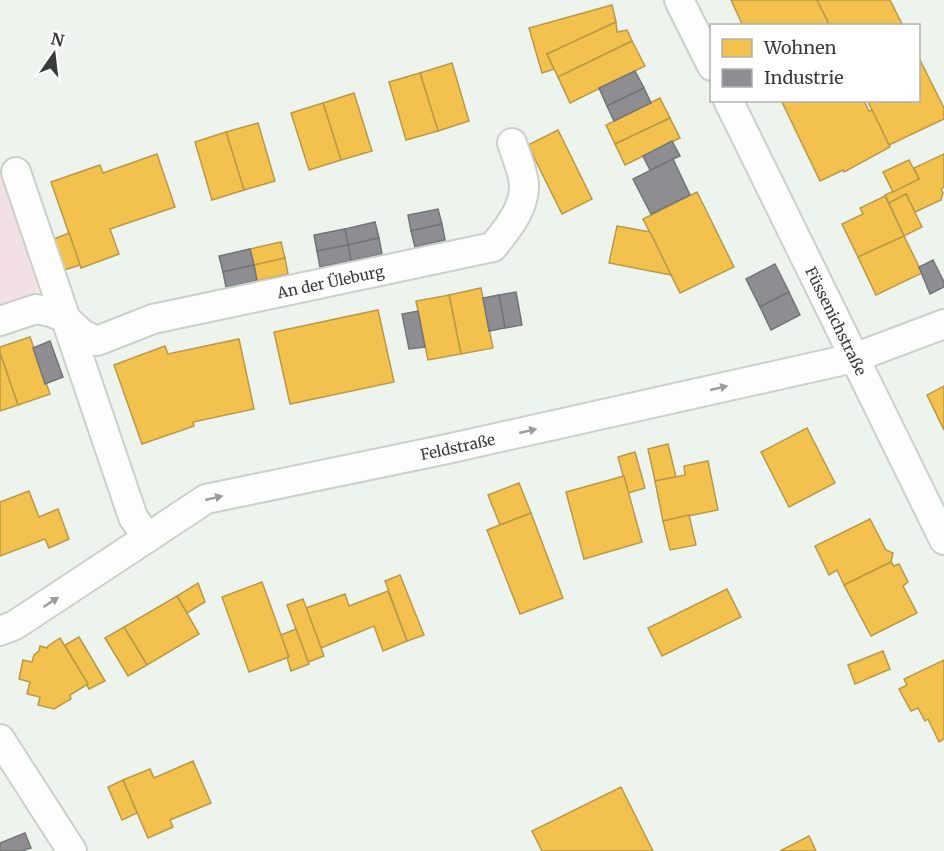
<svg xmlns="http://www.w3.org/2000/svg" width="944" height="851" font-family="Merriweather,serif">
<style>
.green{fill:#f3e0e5}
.homes{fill:#f2c14e;stroke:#ba9947;stroke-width:1.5}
.industry{fill:#8d8d92;stroke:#737577;stroke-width:1.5}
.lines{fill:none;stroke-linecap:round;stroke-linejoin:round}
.minor-casing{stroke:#cbd0cb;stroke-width:32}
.minor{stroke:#fcfdfc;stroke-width:28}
.oneway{fill:#9a9c9a}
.labels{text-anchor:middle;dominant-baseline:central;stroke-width:6;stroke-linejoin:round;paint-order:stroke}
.street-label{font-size:15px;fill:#373c37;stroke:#fff}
</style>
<rect width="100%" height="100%" fill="#edf3ed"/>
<polygon class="green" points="0,170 40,284 34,294 0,307"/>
<g class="homes">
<polygon points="731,0 817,0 830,26 743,26"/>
<polygon points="817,0 890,0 903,26 830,26"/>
<polygon points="612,5 616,22 547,54 554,69 542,73 529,28"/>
<polygon points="616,22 617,32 627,30 632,41 558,77 547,54"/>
<polygon points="632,41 645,66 570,103 558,77"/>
<polygon points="918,56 944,108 944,119 889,145 867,100 918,100"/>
<polygon points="452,63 469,121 438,131 420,73"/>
<polygon points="420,73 438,131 406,140 389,82"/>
<polygon points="354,93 372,151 341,160 323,103"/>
<polygon points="660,98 670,118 615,144 606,125"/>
<polygon points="781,100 865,100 864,101 869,111 872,110 890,147 844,172 843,170 820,181"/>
<polygon points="323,103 341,160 309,170 291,113"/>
<polygon points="670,118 680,138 625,165 615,144"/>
<polygon points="258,123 275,181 244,190 226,132"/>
<polygon points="558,130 592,199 562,214 528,145"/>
<polygon points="226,132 244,190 212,200 195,142"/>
<polygon points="157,154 175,207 110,229 119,254 81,268 51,182 100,165 103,173"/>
<polygon points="944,154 944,187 941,189 943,193 941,200 915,212 906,194 889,203 885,195 919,179 914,168"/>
<polygon points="909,160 919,179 893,192 883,172"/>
<polygon points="697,192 734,267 680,293 643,219"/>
<polygon points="906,194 922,227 904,236 889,203"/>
<polygon points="885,196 904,236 858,257 842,224 863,214 860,208"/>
<polygon points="617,226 650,232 671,275 609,263"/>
<polygon points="69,233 80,265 64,270 54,239"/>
<polygon points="904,236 922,273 876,295 858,257"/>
<polygon points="281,242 285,258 254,265 250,249"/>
<polygon points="285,258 288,274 257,281 254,265"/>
<polygon points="481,288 493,348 461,354 449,295"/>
<polygon points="449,295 461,354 428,360 416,301"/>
<polygon points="378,310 394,382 290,404 274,332"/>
<polygon points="30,337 50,394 18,405 0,353 0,347"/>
<polygon points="239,339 254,409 193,422 194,426 142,444 114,365 165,346 168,354"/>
<polygon points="0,353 18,405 0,411"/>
<polygon points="944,386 944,430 927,395"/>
<polygon points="807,428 835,483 789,507 761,452"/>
<polygon points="668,444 676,477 655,481 648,449"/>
<polygon points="635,452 645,488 628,493 618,457"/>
<polygon points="708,461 718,510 663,521 655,481 685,475 684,466"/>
<polygon points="624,476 642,542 584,559 566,492"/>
<polygon points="519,483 531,513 500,525 488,495"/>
<polygon points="29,491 39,517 58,509 69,539 49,548 45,539 0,556 0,502"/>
<polygon points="531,513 563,598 520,614 487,530"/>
<polygon points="689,515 696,545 670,550 663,521"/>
<polygon points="870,519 886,550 893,553 891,562 844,585 837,570 829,575 815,546"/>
<polygon points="891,562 894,566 899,564 908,582 903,586 917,613 871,636 844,585"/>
<polygon points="400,575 424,635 407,641 385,581"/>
<polygon points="262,582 289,657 249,672 222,597"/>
<polygon points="198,583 205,602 187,613 177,596"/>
<polygon points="727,589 741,617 662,656 648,628"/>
<polygon points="388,591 407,641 383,651 374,626 321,648 306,608 345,594 349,606"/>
<polygon points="177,596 199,634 147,665 124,627"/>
<polygon points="303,599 324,656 308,662 287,605"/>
<polygon points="124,627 147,665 128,676 105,638"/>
<polygon points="296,629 309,664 291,671 287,658 289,657 281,635"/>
<polygon points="79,637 105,681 89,689 65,645"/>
<polygon points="60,638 88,684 70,695 71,699 54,709 38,705 40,697 27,694 30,682 19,679 23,660 32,662 34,655 39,651 40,646 47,648 48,646"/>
<polygon points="883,651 890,669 855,684 848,665"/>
<polygon points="944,660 944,739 939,742 928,719 925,721 918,708 911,711 899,689 907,685 904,679"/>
<polygon points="193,761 211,803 170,820 173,827 148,838 123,780 150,769 154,778"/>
<polygon points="123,780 137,813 122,820 108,787"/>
<polygon points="621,787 653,851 542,851 532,831"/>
<polygon points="809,836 816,851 780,851"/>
</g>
<g class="industry">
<polygon points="635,71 644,88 607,106 599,88"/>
<polygon points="644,88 651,103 614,121 607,106"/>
<polygon points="672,141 680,156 650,170 643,156"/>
<polygon points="673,159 690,195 651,214 633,179"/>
<polygon points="438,209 442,224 411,231 408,215"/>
<polygon points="375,222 379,238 348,245 345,229"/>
<polygon points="442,224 445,240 415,247 411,231"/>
<polygon points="345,229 348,245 317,251 314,235"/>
<polygon points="379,238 382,254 351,261 348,245"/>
<polygon points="348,245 351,261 320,267 317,251"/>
<polygon points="250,249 254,265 223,272 219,256"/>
<polygon points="933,260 944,282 944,287 930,294 919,267"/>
<polygon points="775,264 789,292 760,307 746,279"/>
<polygon points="254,265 257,281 226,287 223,272"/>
<polygon points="516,292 522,325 505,328 499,295"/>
<polygon points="789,292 800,315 771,330 760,307"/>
<polygon points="499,295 505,328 489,331 483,298"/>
<polygon points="418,311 425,347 409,349 402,314"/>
<polygon points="50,341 63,377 45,384 33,348"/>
<polygon points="25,833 31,848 22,851 0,851 0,843"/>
</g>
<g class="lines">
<defs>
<g id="minor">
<polyline points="679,0 712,66"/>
<path id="s1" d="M728 100 944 540"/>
<polyline points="16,172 133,517 147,538"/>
<path id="s2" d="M0 321 36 309 51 312 65 318 82 334 97 341 153 319 493 247C507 229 525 209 524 184 523 171 516 156 512 143"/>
<path id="s3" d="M0 631 15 625 206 499 447 449 854 358 944 324"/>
<polyline points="0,739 72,851"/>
</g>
</defs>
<use href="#minor" class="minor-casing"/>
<use href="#minor" class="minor"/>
</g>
<defs><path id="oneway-solid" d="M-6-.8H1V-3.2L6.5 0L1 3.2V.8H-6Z" transform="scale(1.5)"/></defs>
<g class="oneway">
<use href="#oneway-solid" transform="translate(719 388) rotate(-13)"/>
<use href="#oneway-solid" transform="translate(528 431) rotate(-13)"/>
<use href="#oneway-solid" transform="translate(214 498) rotate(-13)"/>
<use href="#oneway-solid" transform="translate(51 602) rotate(-33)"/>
</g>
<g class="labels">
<g class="street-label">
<text stroke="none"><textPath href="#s2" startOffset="350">An der Üleburg</textPath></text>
<text stroke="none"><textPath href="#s1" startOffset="246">Füssenichstraße</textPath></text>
<text stroke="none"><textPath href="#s3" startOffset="502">Feldstraße</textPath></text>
</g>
</g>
<rect x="710" y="24" width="210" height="78" fill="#ffffff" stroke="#afb1af" stroke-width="1.5"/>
<rect x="722" y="39" width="30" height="18" fill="#f2c14e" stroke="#afb1af" stroke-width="1.5"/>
<text x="764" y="54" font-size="18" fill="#373c37">Wohnen</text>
<rect x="722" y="69" width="30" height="18" fill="#8d8d92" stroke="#afb1af" stroke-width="1.5"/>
<text x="764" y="84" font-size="18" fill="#373c37">Industrie</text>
<g transform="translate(54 54) rotate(14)" stroke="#ffffff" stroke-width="4.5" paint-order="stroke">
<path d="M0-4.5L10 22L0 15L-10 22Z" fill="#373c37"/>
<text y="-9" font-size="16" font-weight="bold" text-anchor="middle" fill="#373c37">N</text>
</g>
</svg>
